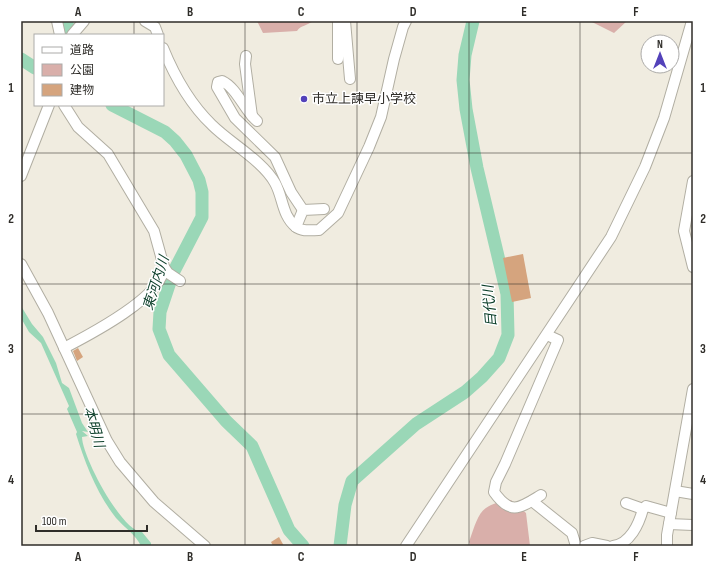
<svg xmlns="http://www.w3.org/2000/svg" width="714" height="567" font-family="'Sofia Sans Condensed','Noto Sans JP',sans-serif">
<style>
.green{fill:#d9afaa}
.water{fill:#9ad7b7}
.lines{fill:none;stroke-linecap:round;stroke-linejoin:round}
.river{stroke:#9ad7b7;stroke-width:13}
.building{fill:#d5a47e}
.minor-casing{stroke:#b1aea2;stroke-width:12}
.minor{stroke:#fff;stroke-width:10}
.grid{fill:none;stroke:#2f2d29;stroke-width:1;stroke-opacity:0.55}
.poi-dot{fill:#5342ba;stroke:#fff;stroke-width:1.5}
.labels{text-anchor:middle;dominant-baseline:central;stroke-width:3;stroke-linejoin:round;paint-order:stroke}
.poi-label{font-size:13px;fill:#2f2d29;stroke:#fff;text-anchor:start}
.water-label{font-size:14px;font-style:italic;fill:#0b3e29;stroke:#fff}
.neatline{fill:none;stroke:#2f2d29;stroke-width:1.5}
.grid-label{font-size:13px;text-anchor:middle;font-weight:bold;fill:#2f2d29}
</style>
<rect width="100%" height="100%" fill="#f0ece0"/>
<g class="green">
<path d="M257 21H313C307 26 301 25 297 31L263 33Z"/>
<polygon points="590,21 627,21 614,33"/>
<path d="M511 500 526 513 530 546H471L469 542C479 514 479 504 511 500Z"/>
</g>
<path class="water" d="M21 306 32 324 43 337 56 363 62 383 69 388 82 423 88 432 82 431 88 436 82 437C82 456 122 532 142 532L151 543V546H141C136 535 124 527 116 518 97 494 85 463 76 434L77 432 67 409 69 406 41 343 29 332 21 318Z"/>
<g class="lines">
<g class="river">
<polyline points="66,21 71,35"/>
<polyline points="21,59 35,68"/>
<polyline points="112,105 165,132 175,141 186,155 199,180 202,192 202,217 173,273 160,312 159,329 169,355 226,421 252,446 289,530 303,546"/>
<polyline points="340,546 345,505 352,481 416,424 465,392 482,377 499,358 508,335 507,294 477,168 466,109 463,80 465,55 473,21"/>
</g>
</g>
<g class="building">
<polygon points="523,254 531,298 512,302 503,258"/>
<polygon points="78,348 83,357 77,361 73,351"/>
<polygon points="279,537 284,546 273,546 271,542"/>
</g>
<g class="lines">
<defs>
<g id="minor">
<polyline points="57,21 60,35"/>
<polyline points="145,21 155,27 158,35"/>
<polyline points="338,21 338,59"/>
<polyline points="345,21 350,79"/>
<polyline points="72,35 84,21"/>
<path d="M163 48C174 75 190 104 212 125 230 143 263 161 275 183 283 197 282 216 296 227 302 232 312 230 319 230L338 213 369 147 381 117 394 59 403 27 406 21"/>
<polyline points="246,56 245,64 252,116"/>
<polyline points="64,105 78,127 108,154 154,231 164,267 168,273 180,281"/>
<path d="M257 121C244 110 237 88 222 81L218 82 217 87 235 118 275 157 291 192 303 210"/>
<polyline points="21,176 49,105"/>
<polyline points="693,181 684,231 693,267"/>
<polyline points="296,227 303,210 324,209"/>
<polyline points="21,264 48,313 107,441 120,462 154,502 205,546"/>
<path d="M64 348C89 335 163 297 164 267"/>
<polyline points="675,491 693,494"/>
<path d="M541 495C520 508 511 516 494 492L496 482 505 464 558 340 547 335"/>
<polyline points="532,501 572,533 576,546"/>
<polyline points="626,503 643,509 646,506 671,513"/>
<polyline points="669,524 693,525"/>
<polyline points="406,546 611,237 645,167 664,118 692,21"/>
<polyline points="584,546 592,543 607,546"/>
<path d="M613 546C630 544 639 524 643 509"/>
<polyline points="667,546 667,535 693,389"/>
</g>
</defs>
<use href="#minor" class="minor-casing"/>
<use href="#minor" class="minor"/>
</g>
<path class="grid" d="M134 21V35M245 21V546M357 21V546M469 21V546M580 21V546M134 105V546M21 153H693M21 284H693M21 414H693"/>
<circle class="poi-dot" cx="304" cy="99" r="4"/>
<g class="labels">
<g class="poi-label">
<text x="312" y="99">市立上諫早小学校</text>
</g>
<g class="water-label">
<text transform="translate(156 283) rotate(-72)">東河内川</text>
<text transform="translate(490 306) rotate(-95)">目代川</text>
<text transform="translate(94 427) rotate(74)">本明川</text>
</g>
</g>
<rect width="714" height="567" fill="none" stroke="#ffffff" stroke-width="44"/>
<rect x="34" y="34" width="130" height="72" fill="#ffffff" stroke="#acaba9"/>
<rect x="42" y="47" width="20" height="6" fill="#ffffff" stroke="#acaba9"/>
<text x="70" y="54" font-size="12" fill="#2f2d29">道路</text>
<rect x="42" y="64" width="20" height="12" fill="#d9afaa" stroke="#acaba9"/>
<text x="70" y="74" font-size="12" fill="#2f2d29">公園</text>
<rect x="42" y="84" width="20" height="12" fill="#d5a47e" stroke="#acaba9"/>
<text x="70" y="94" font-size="12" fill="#2f2d29">建物</text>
<g transform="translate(660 54)"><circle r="19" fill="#ffffff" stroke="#acaba9"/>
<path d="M0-3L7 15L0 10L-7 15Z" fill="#5342ba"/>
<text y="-6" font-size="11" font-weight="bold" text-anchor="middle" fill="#2f2d29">N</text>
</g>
<path d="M36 525v6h111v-6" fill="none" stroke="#2f2d29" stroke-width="2"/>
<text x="42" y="525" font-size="12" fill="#2f2d29" stroke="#ffffff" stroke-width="3" paint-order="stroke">100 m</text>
<rect x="22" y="22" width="670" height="523" class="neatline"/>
<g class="grid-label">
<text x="78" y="16">A</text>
<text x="190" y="16">B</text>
<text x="301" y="16">C</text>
<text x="413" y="16">D</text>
<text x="524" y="16">E</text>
<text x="636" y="16">F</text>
<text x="11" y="92">1</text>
<text x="703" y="92">1</text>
<text x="11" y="223">2</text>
<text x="703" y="223">2</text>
<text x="11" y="353">3</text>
<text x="703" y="353">3</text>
<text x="11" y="484">4</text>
<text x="703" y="484">4</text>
<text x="78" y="561">A</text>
<text x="190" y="561">B</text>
<text x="301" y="561">C</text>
<text x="413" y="561">D</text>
<text x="524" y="561">E</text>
<text x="636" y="561">F</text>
</g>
</svg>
